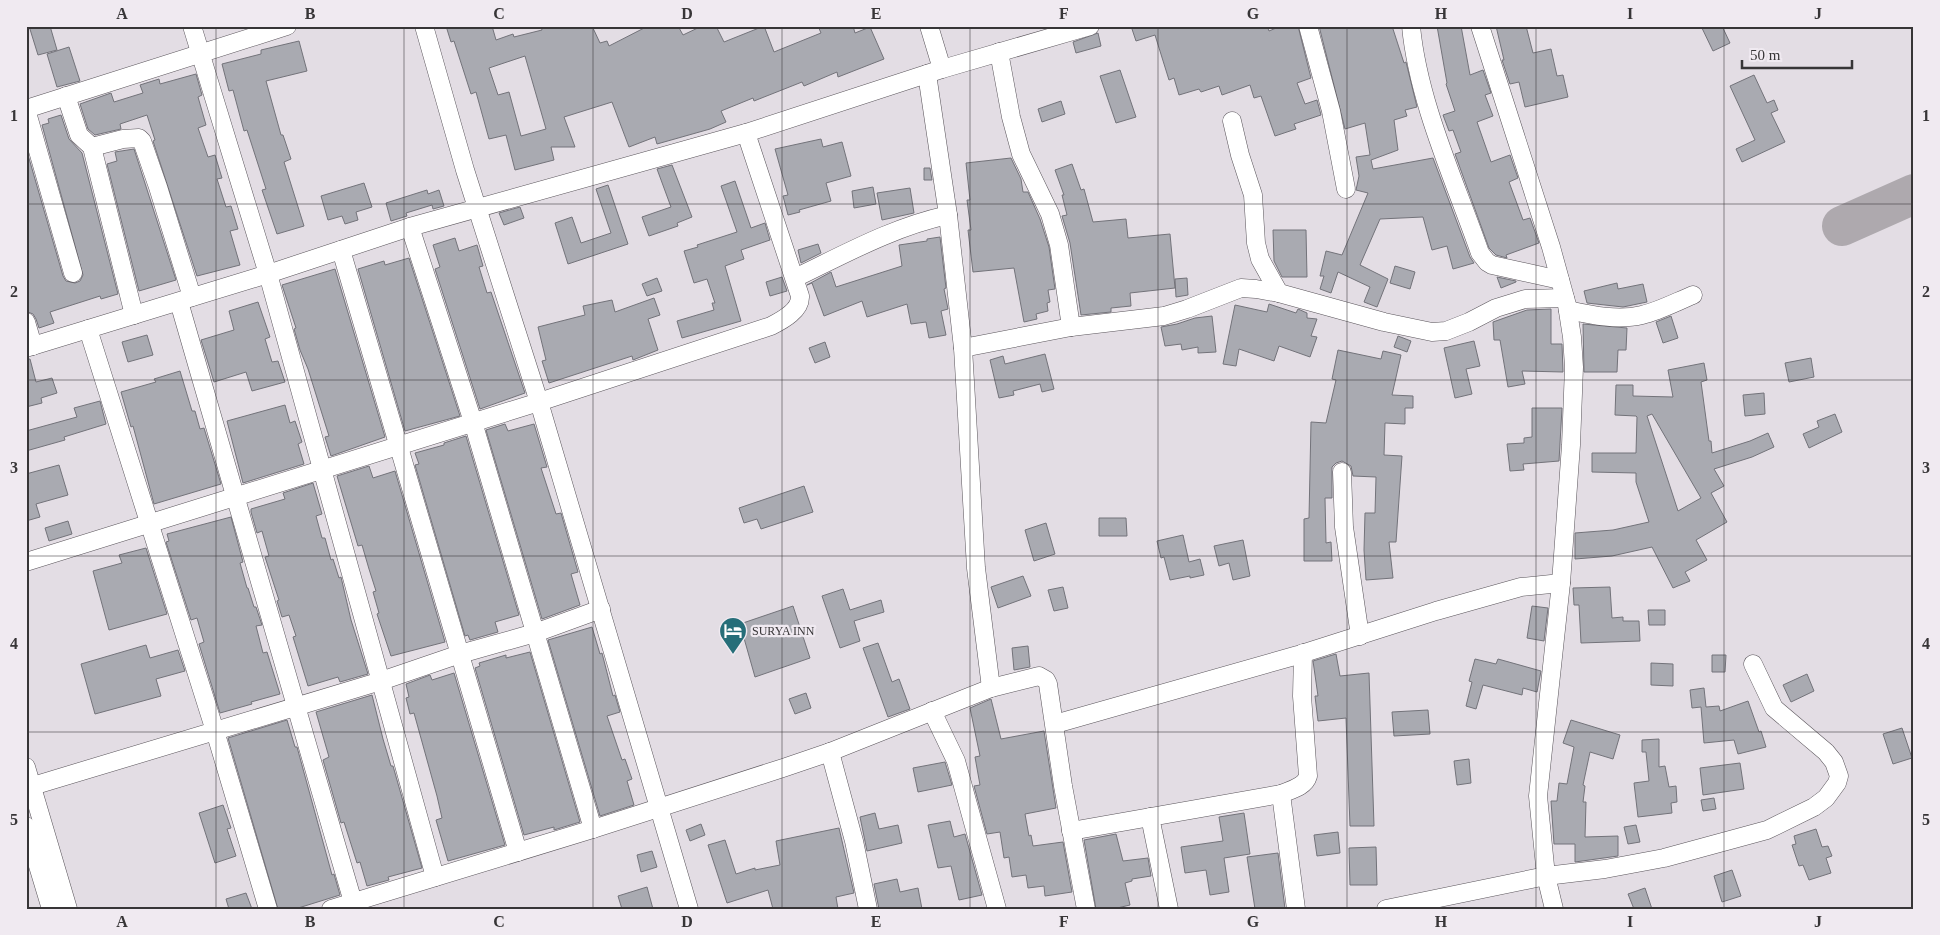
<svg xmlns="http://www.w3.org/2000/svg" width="1940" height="935" font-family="'Times New Roman',serif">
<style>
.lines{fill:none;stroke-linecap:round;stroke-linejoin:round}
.taxiway{stroke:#aea9ae;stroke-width:40}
.building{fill:#a9aab1;stroke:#73737a;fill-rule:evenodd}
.minor-casing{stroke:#5a555b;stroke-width:19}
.minor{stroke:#fff;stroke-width:18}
.grid{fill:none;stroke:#373537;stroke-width:1;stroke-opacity:0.55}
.labels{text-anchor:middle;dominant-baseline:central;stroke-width:4.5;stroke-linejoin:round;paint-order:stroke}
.poi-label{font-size:12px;fill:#373537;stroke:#f0eaf1;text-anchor:start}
.neatline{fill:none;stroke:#373537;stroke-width:2}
.grid-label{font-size:16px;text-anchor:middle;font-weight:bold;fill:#373537}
</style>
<rect width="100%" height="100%" fill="#e3dde4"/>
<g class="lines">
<polyline class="taxiway" points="1842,226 1914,194"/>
</g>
<g class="building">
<polygon points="29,26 50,26 57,50 38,55"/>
<path d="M446 26H492L496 40 513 34 514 37 542 30 541 26H592L600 43 607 41 609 46 648 26H678L683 35 702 26H716L724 42 764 26 774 52 821 33 818 26H853L855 33 870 27 884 59 838 77 837 72 804 86 802 82 754 101 753 98 721 111 726 122 710 129 657 144 655 137 629 147 612 102 564 117 575 147H551L554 160 515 170 506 135 489 139 476 92 471 94 454 41 451 42ZM525 56 546 129 521 136 509 92 498 95 489 68Z"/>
<polygon points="1131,26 1267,26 1269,31 1281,26 1298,26 1311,78 1297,83 1305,104 1317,100 1321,115 1294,124 1296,129 1275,136 1261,96 1254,98 1250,85 1222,95 1219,86 1201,92 1199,89 1179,95 1174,78 1169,80 1155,35 1136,41"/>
<polygon points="1319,26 1392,26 1404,63 1406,62 1417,107 1405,110 1407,116 1394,120 1398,150 1371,160 1373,169 1433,158 1470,257 1474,263 1453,269 1447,246 1432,250 1423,217 1380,219 1360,265 1388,279 1377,307 1364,302 1370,287 1338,272 1331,293 1320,289 1324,276 1320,276 1326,251 1342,255 1368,193 1356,190 1359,176 1356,157 1370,155 1365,123 1345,129"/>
<polygon points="1437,26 1461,26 1470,75 1483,70 1491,93 1485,95 1493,116 1477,122 1491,162 1510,155 1518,178 1509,182 1523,220 1530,218 1539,243 1506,255 1507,258 1496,255 1489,248 1455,154 1461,152 1453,130 1449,131 1443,115 1455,111 1446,84 1447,83"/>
<polygon points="1496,26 1526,26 1533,53 1551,49 1557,76 1563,75 1568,97 1525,107 1519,82 1510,84 1502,60 1504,60"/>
<polygon points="1701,26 1722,26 1730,43 1713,51"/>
<polygon points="1098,33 1101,46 1076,53 1073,42"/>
<polygon points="299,41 307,71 266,81 281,135 283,135 291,159 284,162 304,226 277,234 262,190 266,189 247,130 244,131 233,90 229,91 222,64 261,54 261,50"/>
<polygon points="69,47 80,81 57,87 47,54"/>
<polygon points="1120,70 1136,117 1116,123 1100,76"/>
<polygon points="196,74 202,95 198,97 206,125 198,128 208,157 215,155 222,178 217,179 226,207 231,206 238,229 230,231 240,265 197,276 153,141 155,140 147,115 120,124 121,129 95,135 88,129 80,104 111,93 114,102 143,93 140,85 159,79 160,84"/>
<polygon points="1754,75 1767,103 1774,100 1778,110 1771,113 1785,142 1742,162 1736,149 1755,140 1730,86"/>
<polygon points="1061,101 1065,114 1042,122 1038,109"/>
<polygon points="61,115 69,139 82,153 118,294 101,299 100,296 50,312 54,323 39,328 36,319 33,314 28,312 26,307 26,148 63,276 66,281 75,283 80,281 83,275 42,125 49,123 48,119"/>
<polygon points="821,139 823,147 842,142 851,176 826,183 831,201 799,210 800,212 788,215 783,196 788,195 775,149"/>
<polygon points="134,149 176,280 139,291 107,164 117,161 115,152"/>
<polygon points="1011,158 1021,179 1023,192 1028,192 1040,219 1049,247 1055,289 1048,290 1050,302 1047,303 1048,311 1036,314 1037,319 1024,322 1014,268 973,272 968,230 971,230 967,200 970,200 966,163"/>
<polygon points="1072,164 1081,190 1084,189 1093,222 1126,219 1128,238 1170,234 1175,288 1130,293 1131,306 1111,308 1111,312 1081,315 1070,243 1062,216 1067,215 1062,195 1064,195 1055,170"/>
<polygon points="672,165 692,217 677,223 678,226 649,236 642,217 671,207 657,169"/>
<polygon points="924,168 930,168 932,180 924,180"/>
<polygon points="735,181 751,228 765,223 770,240 741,250 744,259 725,266 741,321 682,338 677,321 714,310 712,303 715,303 707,279 694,283 684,251 698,247 697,245 737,232 721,186"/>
<polygon points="364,183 372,207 356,212 358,220 345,224 342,216 328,220 321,196"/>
<polygon points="608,185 628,244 568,264 555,223 572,217 581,243 611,233 596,189"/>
<polygon points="873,187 876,204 854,208 852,191"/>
<polygon points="910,188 914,213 882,220 877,193"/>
<polygon points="427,190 428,194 439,190 444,206 433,209 432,205 406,213 407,216 391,221 386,203"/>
<polygon points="520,207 524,218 504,225 499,213"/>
<polygon points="1273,230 1306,230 1307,277 1282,277 1274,261"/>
<polygon points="940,237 946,288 944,289 948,309 941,311 946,335 929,338 926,322 911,324 907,304 867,317 862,301 824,316 812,283 807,285 831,272 836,287 902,266 899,245 927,241 927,239"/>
<polygon points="455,238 459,251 477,245 483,266 479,267 487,293 491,292 525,393 480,409 435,269 440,267 433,245"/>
<polygon points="818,244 821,253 801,263 798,250"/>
<polygon points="409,258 460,416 405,431 358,269 384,261 385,265"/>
<polygon points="1395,266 1415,272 1410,289 1390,283"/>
<polygon points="335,269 385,437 331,456 325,437 329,436 308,369 300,350 294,329 296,328 282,285"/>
<polygon points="782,277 787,291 770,296 766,282"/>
<polygon points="1497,277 1516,281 1516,282 1501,288"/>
<polygon points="657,278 662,291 647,296 642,284"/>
<polygon points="1187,278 1188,295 1176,297 1175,279"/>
<polygon points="1617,283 1618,289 1643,284 1647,302 1623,307 1587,303 1584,291"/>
<polygon points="654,298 660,315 648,319 658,350 633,360 632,356 549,383 542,361 546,360 538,327 585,315 583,306 612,300 615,312"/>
<polygon points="258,302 270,337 265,339 272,362 278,361 285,382 252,391 246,372 214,382 201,340 234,330 229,311"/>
<polygon points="1269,304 1296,313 1298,309 1307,313 1307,318 1317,319 1311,336 1317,337 1310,357 1279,346 1274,361 1239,349 1236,366 1223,364 1235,305 1267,312"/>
<polygon points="1551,309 1551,344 1562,344 1563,372 1522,371 1525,384 1508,387 1500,340 1494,340 1493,322 1527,310"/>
<polygon points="1212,316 1216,352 1198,353 1198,347 1182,350 1181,344 1165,346 1161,327 1177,324 1195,318"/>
<polygon points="1671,316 1678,338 1663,343 1656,322"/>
<polygon points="1583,324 1627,328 1626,350 1618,350 1617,372 1584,372"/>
<polygon points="147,335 153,355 128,362 122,342"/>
<polygon points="1398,336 1411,341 1407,352 1394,347"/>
<polygon points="1474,341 1480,366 1466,369 1472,394 1455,398 1444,348"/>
<polygon points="825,342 830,357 815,363 809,348"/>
<polygon points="1338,350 1381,359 1383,351 1401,355 1392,395 1413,396 1413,408 1405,408 1405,424 1385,423 1384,455 1402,456 1396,542 1389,542 1393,578 1366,580 1364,550 1365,513 1375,513 1376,477 1353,476 1351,466 1342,461 1336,463 1332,467 1332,498 1325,498 1326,543 1331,542 1332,561 1304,561 1304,519 1309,518 1311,422 1326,423 1336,380 1332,379"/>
<polygon points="1045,354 1054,389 1042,392 1040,384 1013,391 1014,395 999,398 990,360 1003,356 1005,364"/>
<polygon points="1811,358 1814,377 1789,382 1785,363"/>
<polygon points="30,359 36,382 52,378 57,393 41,398 42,403 26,407 26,360"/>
<path d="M1704 363 1707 380 1701 382 1709 441H1711L1712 453 1750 441 1768 433 1774 447 1752 457 1714 469 1724 486 1711 493 1727 522 1696 540 1707 560 1685 572 1690 581 1673 588 1652 547 1612 556 1575 559V533L1613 530 1649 522 1636 482V473L1592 472V453H1636L1637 417 1636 416 1615 415 1616 385H1633V396L1673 397 1668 370ZM1652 414 1701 498 1678 511 1647 416Z"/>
<polygon points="180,371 192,411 195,411 200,429 204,428 221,484 154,504 133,426 131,427 121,392 156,382 154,379"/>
<polygon points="1764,393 1765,414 1745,416 1743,395"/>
<polygon points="100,401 106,424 64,437 65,440 26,451 26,431 77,417 74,408"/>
<polygon points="285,405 290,423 295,421 302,442 298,444 304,464 243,483 227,421"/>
<polygon points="1532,408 1562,408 1559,461 1523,464 1524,470 1510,471 1507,444 1524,443 1524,438 1532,437"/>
<polygon points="1835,414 1842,432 1809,448 1803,434 1819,427 1817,421"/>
<polygon points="505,424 508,431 534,424 547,467 541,468 556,514 561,513 578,572 571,574 580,605 542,619 486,430"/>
<polygon points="466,436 519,615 495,622 498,632 470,640 468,635 465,636 415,465 419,464 415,453 444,445 444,443"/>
<polygon points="59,465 68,495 36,504 40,517 26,521 26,474"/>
<polygon points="369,466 373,478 395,471 445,642 391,656 377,614 379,613 373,592 376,591 369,569 362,545 358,546 337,476"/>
<polygon points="313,483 322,514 316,516 322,538 325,538 331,560 333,559 339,578 341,577 351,620 368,674 340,682 338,677 308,686 293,637 296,636 289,615 282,617 277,601 279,600 278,597 265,557 269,556 262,531 257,533 251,512 251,509 285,499 283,493"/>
<polygon points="804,486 813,512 761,529 757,519 744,523 739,508"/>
<polygon points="231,517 243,562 240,563 247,588 248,588 254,607 256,607 262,625 256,626 263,653 267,652 280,694 251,702 252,704 220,713 199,644 204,642 197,618 191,620 166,542 169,541 167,534"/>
<polygon points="1099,518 1126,518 1127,536 1099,536"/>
<polygon points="68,521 72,534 49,541 45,528"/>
<polygon points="1046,523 1055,554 1034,561 1025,530"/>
<polygon points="1183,535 1189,562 1200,559 1204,575 1190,578 1190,576 1170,580 1164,557 1161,558 1157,541"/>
<polygon points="1243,540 1250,576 1233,580 1229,563 1219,566 1214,546"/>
<polygon points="146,548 167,614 109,630 93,571 122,563 119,555"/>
<polygon points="1023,576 1031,596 998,608 991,587"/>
<polygon points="1063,587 1068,608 1054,611 1048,590"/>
<polygon points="1610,587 1612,618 1623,617 1623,621 1639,621 1640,641 1581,643 1579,605 1574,605 1573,588"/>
<polygon points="843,589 850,610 881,600 884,612 854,621 860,641 840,648 822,596"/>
<polygon points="793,606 810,658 755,677 740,624"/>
<polygon points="1532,606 1548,608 1544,641 1527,638"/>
<polygon points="1648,610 1665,610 1665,625 1649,625"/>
<polygon points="592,627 600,654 602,653 613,696 615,695 620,712 607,716 622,760 625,759 632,779 627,781 634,805 600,816 548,640"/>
<polygon points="878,643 892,682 899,679 910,709 888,717 863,648"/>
<polygon points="146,645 150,658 178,650 185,671 156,679 161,696 95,714 81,664"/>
<polygon points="1028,646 1030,667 1014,670 1012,648"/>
<polygon points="530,652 580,822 554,830 554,827 524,835 475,668 480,666 479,663 506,655 506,658"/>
<polygon points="1336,654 1340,676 1369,673 1374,826 1350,826 1346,718 1318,721 1315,696 1318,696 1313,661"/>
<polygon points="1712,655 1726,655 1725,672 1712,672"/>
<polygon points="1475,659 1496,664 1498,659 1541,671 1537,692 1523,688 1522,695 1483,685 1476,709 1466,706 1472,682 1469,681"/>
<polygon points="1651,663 1673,664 1673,686 1651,685"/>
<polygon points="454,673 505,845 448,861 436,820 442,818 437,796 414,713 410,714 406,698 409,697 406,684 430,675 432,680"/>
<polygon points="1807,674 1814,691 1791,702 1783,685"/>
<polygon points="1704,688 1706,707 1719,706 1720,711 1748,701 1759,732 1761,731 1766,747 1738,754 1734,740 1704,743 1701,707 1692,708 1690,690"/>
<polygon points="806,693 811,708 795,714 789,699"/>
<polygon points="372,695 383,739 391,766 393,766 422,868 388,877 389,880 367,886 360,862 357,863 344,822 341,823 323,760 329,757 316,712"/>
<polygon points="991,699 1001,739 1044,731 1056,808 1025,814 1029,836 1031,835 1033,846 1063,842 1072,892 1045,896 1044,886 1028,888 1026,875 1012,877 1009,857 1004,858 1000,832 987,834 974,786 980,785 975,757 980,756 970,708"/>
<polygon points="1428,710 1430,734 1394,736 1392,712"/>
<polygon points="287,720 295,747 297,747 332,875 334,874 340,895 295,909 278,909 228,738"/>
<polygon points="1571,720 1620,735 1613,759 1590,752 1583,785 1585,786 1583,802 1586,802 1585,837 1618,836 1618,856 1575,862 1575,844 1554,844 1551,801 1557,801 1559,783 1567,784 1574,747 1563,743"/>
<polygon points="1902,728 1912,758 1893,764 1883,734"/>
<polygon points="1659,739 1659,767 1665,766 1669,787 1676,786 1677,802 1671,803 1672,813 1638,817 1634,783 1649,781 1646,752 1642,752 1642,740"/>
<polygon points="1469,759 1471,783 1457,785 1454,761"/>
<polygon points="945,762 952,785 918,792 913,768"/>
<polygon points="1740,763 1744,789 1703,795 1700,768"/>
<polygon points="1714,798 1716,809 1703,811 1701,800"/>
<polygon points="223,805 231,828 227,829 236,856 215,863 199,813"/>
<polygon points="875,813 879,829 898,825 902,843 867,851 860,817"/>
<polygon points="1244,813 1250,854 1224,858 1229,892 1210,895 1206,870 1185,873 1181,847 1223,841 1219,817"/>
<polygon points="950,821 954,837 965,834 982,895 959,900 951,866 938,868 928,825"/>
<polygon points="701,824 705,835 690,841 686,830"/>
<polygon points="1636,825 1640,842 1628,844 1624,827"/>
<polygon points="839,828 854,893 836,897 838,909 773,909 768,890 727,903 708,845 725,840 736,874 755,868 755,870 780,865 776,841"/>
<polygon points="1816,829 1822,847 1828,846 1832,856 1826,858 1831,873 1809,880 1803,865 1799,866 1792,845 1796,844 1794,836"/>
<polygon points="1338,832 1340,853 1317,856 1314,835"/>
<polygon points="1116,834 1123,861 1148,858 1151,876 1132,879 1132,881 1125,883 1130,905 1113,909 1096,909 1084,840"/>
<polygon points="1376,847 1377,885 1350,885 1349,848"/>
<polygon points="652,851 657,867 641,872 637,855"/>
<polygon points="1278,853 1285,909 1255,909 1247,857"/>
<polygon points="1732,870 1741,896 1722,902 1714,876"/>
<polygon points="897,879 900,892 918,888 922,909 879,909 874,884"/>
<polygon points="647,887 653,909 622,909 618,896"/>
<polygon points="1645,888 1652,909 1634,909 1628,894"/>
<polygon points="246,893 252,909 229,909 226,899"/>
</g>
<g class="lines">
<defs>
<g id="minor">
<polyline points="192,26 268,274 435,877"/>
<polyline points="424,26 465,170 539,402 689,909"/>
<polyline points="929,26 942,69"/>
<polyline points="1308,26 1331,111 1346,189"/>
<path d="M1411 26C1418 102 1455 181 1480 253L1487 262 1492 265 1560 280"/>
<polyline points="1480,26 1551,247 1567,305 1572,337 1574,367 1571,445 1561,583 1538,796 1546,876 1554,909"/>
<polyline points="999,52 1011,117 1021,154 1050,214 1059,245 1071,327"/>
<polyline points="927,74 948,215 963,348 1071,327 1164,316 1187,309 1241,288 1256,289 1279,293 1384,322 1432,332 1446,331 1469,322 1496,308 1525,299 1565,298"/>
<polyline points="66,96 79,135 92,147 134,315"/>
<polyline points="1232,121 1240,155 1253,195 1256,243 1260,259 1279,293"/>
<polyline points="92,147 123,139 139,138 142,141 158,187 192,297"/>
<polyline points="410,227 473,422 593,829"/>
<polyline points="341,250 518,852"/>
<polyline points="73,273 26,109 287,26"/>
<path d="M795 278C845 254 893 227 948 215"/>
<path d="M179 302C238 501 294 702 353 902"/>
<path d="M1568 310C1591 315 1618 321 1642 315 1659 311 1676 302 1693 295"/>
<polyline points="26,322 33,346"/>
<polyline points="88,329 215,731 268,909"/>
<polyline points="26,348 268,274 410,227 746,133 942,69 1090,26"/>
<polyline points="963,348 976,568 991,688"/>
<polyline points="1342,472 1344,527 1360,636"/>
<path d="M26 562 539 402 771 326C783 320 801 310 800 296L746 133"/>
<polyline points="932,711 956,761 997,909"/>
<polyline points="1055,724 1298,655 1436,611 1521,587 1561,583"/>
<polyline points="830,752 854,841 868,909"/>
<polyline points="26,767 68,909"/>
<polyline points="26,788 381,681 460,654 535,633 601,609"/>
<path d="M1281 794C1290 790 1305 787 1308 776L1302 696 1303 653"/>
<polyline points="1150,817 1169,909"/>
<polyline points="26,826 51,909"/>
<polyline points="1071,831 1281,794 1296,909"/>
<polyline points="331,909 593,829 783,768 830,752 991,688 1039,676 1046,680 1048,684 1063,786 1086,909"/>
<polyline points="1386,909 1546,876 1605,869 1664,858 1767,830 1814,807 1826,798 1837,783 1839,776 1834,762 1826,752 1774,708 1753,664"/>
</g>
</defs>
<use href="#minor" class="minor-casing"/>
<use href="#minor" class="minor"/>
</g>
<path class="grid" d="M216 26V909M404 26V909M593 26V909M782 26V909M970 26V909M1158 26V909M1347 26V909M1536 26V909M1724 26V909M26 204H1914M26 380H1914M26 556H1914M26 732H1914"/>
<defs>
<symbol id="hotel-pin" viewBox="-11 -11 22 30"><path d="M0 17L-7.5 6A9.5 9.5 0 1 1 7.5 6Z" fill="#266e79" stroke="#f0eaf1"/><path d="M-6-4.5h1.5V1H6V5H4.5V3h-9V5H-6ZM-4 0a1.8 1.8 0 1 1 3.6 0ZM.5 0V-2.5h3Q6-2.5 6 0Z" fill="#fff"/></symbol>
</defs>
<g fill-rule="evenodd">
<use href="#hotel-pin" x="717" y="615" width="32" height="43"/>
</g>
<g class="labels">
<g class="poi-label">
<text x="752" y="631">SURYA INN</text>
</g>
</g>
<rect width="1940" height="935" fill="none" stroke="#f0eaf1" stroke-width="55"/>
<path d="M1742 60v8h110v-8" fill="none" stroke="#373537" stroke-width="2.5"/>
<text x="1750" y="60" font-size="15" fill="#373537" stroke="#f0eaf1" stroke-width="4" paint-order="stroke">50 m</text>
<rect x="28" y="28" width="1884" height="880" class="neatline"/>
<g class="grid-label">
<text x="122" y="19">A</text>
<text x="310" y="19">B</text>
<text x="499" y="19">C</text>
<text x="687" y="19">D</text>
<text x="876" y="19">E</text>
<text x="1064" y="19">F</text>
<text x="1253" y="19">G</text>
<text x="1441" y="19">H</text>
<text x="1630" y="19">I</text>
<text x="1818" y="19">J</text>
<text x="14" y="121">1</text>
<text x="1926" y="121">1</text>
<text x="14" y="297">2</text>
<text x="1926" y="297">2</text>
<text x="14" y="473">3</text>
<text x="1926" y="473">3</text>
<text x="14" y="649">4</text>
<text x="1926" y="649">4</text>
<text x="14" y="825">5</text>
<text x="1926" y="825">5</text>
<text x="122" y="927">A</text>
<text x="310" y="927">B</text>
<text x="499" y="927">C</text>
<text x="687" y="927">D</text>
<text x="876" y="927">E</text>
<text x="1064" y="927">F</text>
<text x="1253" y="927">G</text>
<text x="1441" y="927">H</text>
<text x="1630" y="927">I</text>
<text x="1818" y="927">J</text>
</g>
</svg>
